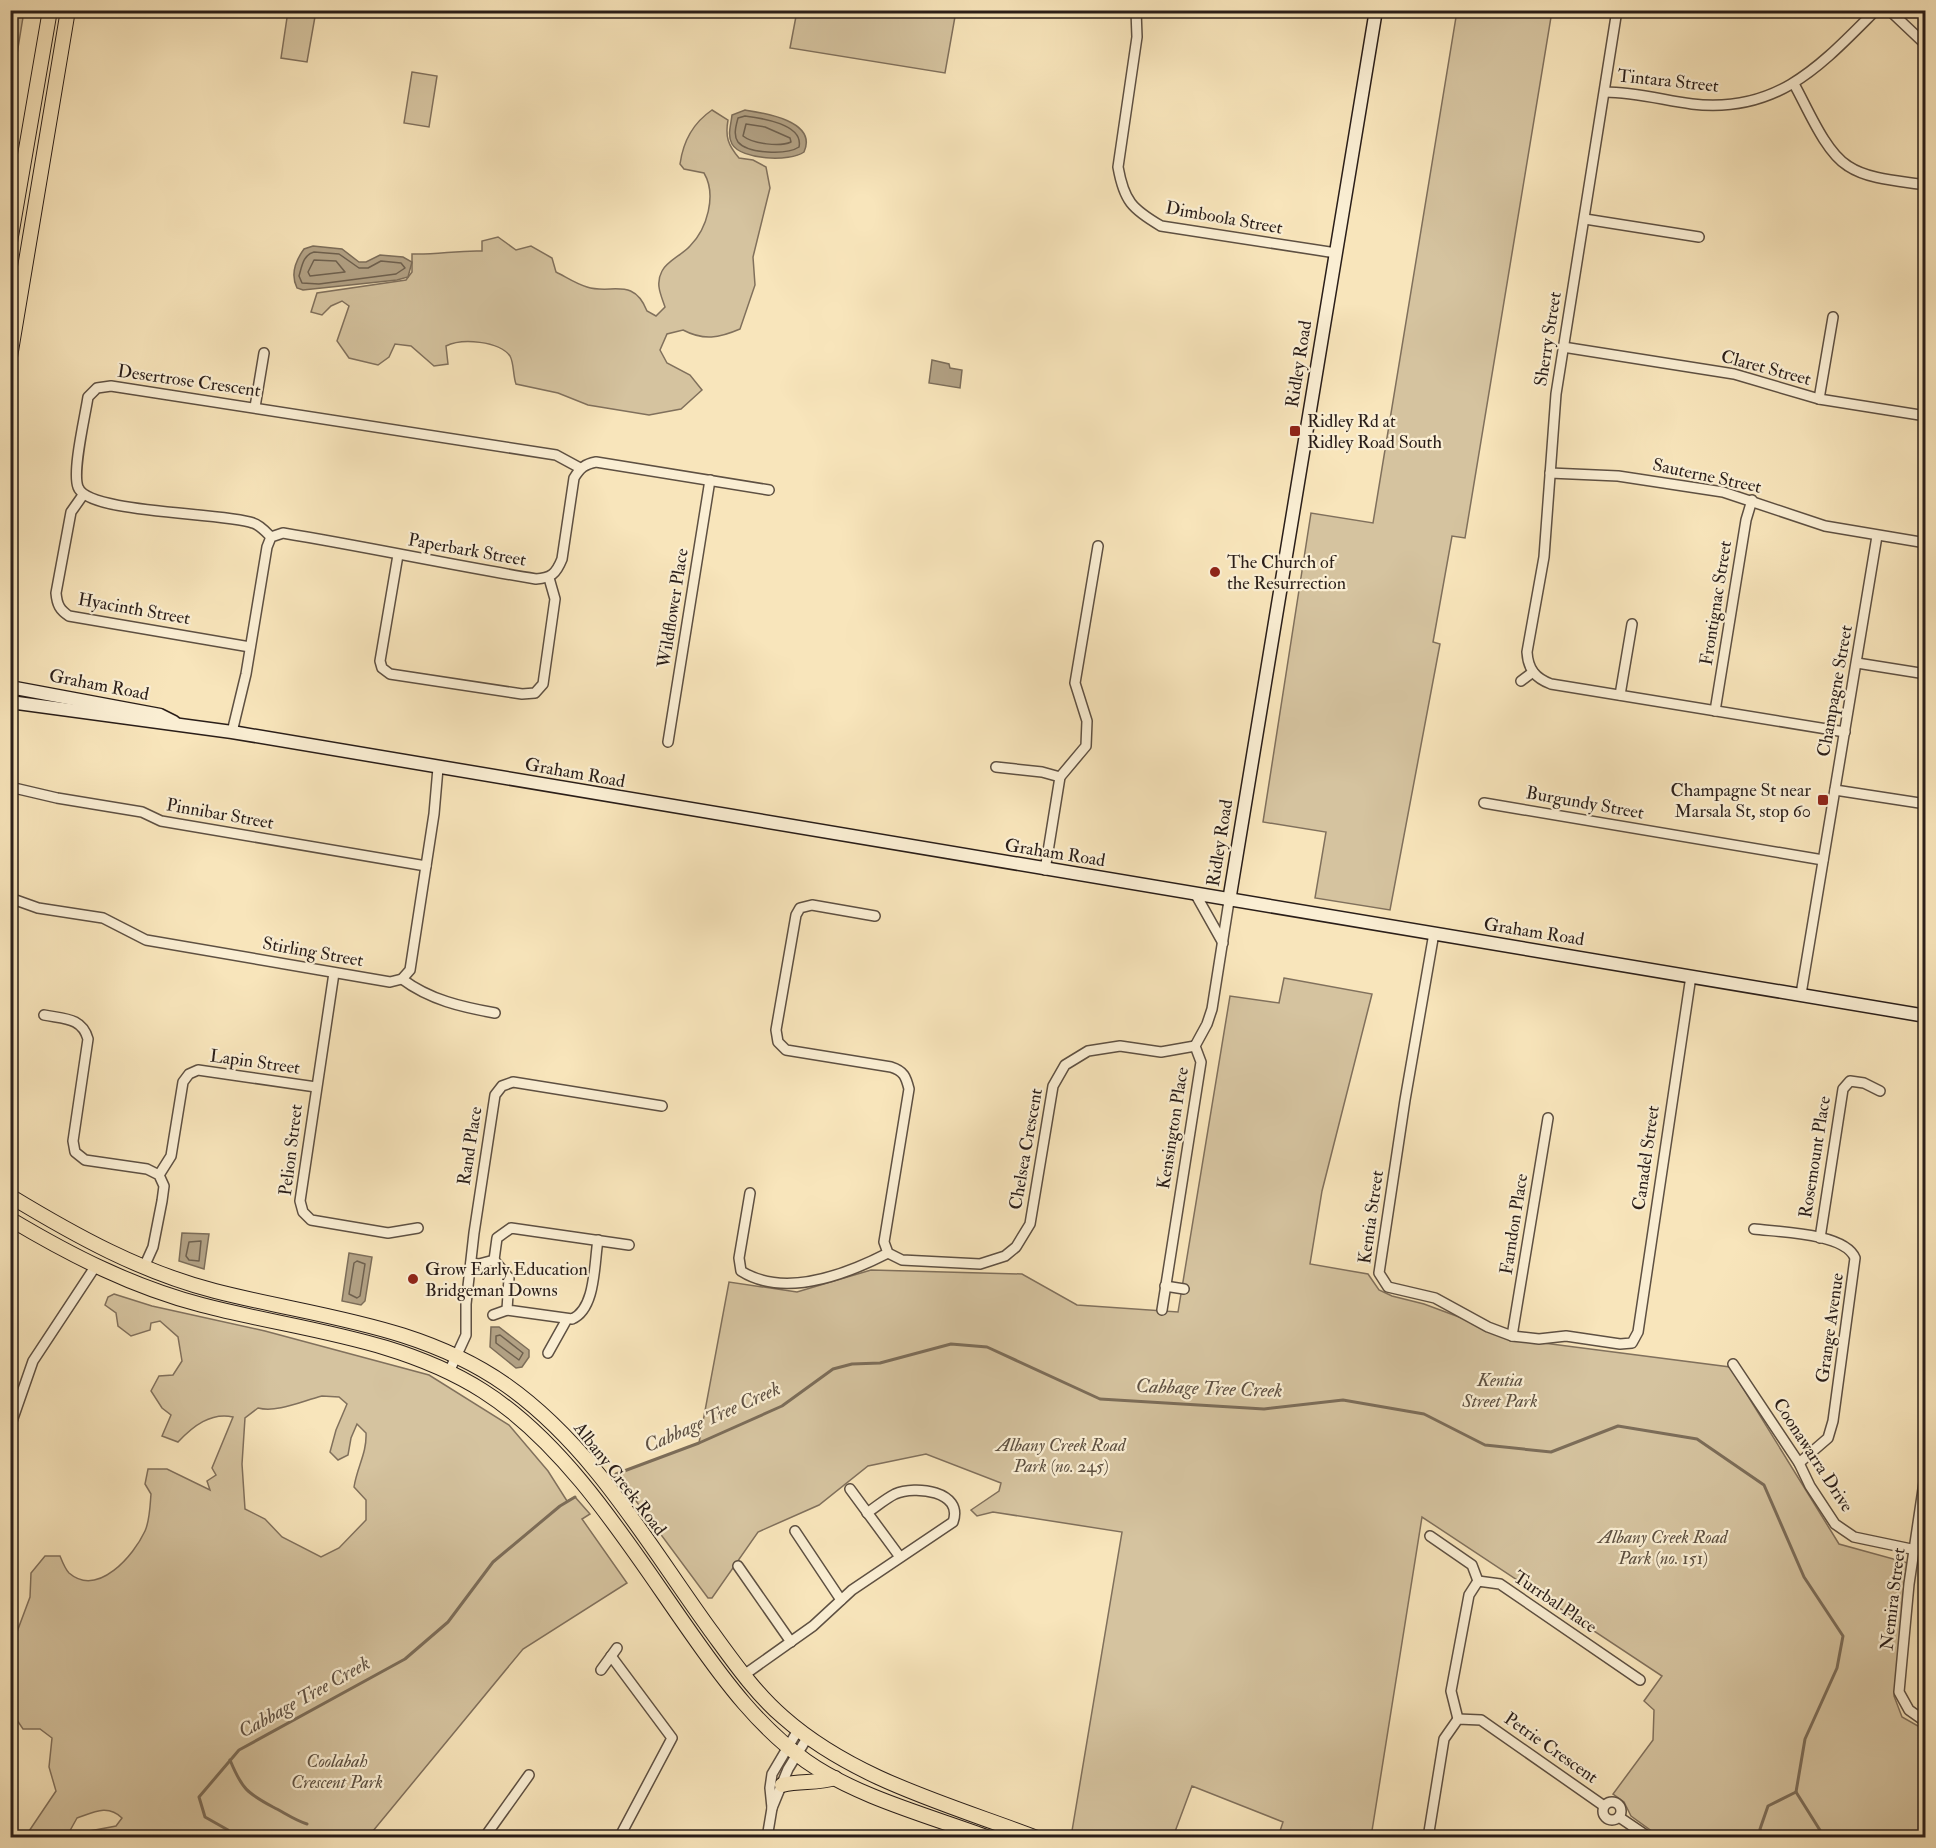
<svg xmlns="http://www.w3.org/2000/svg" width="1936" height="1848" font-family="'IM FELL Double Pica',serif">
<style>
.green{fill:#d5c39f;stroke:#80705c;stroke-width:1.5;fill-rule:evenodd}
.water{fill:#b2a184;stroke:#7c6d59;stroke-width:1.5}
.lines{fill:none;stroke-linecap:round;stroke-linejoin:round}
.shore{stroke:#6e604e;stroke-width:1.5}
.stream{stroke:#7c6d59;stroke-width:3}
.street-casing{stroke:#5e5042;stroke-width:12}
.secondary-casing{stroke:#2a1e19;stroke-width:15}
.primary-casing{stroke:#2a1e19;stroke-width:16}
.street{stroke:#faeed3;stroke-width:9}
.secondary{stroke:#faeed3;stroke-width:12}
.primary{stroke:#f8e5bb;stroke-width:14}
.poi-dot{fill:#8f2418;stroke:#faeed3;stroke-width:2}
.labels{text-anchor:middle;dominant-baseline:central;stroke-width:4.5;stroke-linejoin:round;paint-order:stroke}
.street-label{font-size:18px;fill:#2a1e19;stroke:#faeed3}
.poi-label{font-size:18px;fill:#2a1e19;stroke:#faeed3;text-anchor:start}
.park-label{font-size:18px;font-style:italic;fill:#5d5041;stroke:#faeed3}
.water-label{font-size:20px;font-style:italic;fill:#605244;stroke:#faeed3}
</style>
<rect width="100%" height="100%" fill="#f8e5bb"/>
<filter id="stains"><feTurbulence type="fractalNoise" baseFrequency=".00333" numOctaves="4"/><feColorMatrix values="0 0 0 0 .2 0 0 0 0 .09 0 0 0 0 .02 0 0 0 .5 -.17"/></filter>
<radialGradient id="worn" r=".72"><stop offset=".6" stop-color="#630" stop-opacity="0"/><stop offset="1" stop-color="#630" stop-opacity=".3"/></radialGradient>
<g class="green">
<polygon points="11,10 24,11 11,91 10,11"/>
<polygon points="288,11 316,11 307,62 281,58"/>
<polygon points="846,11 956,11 945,73 790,48 797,11"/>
<polygon points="1457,11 1552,11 1465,538 1452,536 1433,642 1440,644 1390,910 1315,898 1326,832 1263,822 1311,513 1373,523"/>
<polygon points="412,72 437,76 429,127 404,123"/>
<path d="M712 110 728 120C725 137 728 145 739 158L753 160 766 167 770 188 753 257 755 285 740 329C719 338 704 341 683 330L667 334 660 350 667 363 690 375 702 390 681 409 649 415 588 405 558 393 516 384C513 376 514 363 510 356 499 341 462 338 446 346L448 364 434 366 411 346 395 344 389 357 378 365 349 358 337 341 349 306 342 301 331 306 322 315 311 312 317 293 406 280 412 272V254C436 255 458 250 482 251V241L498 237 516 250 531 246 552 258 556 272C566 277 576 284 587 287 611 295 633 276 647 311L656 316 665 307C661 295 655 284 662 271 667 261 682 255 690 246 707 229 717 195 704 173L684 169 680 164C683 142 693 123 712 110Z"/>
<polygon points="1284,978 1372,994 1322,1191 1310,1264 1368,1274 1379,1290 1392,1296 1424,1304 1521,1340 1730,1367 1839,1544 1908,1563 1894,1696 1902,1717 1925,1730 1925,1837 1660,1837 1631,1816 1624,1802 1613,1794 1653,1740 1654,1710 1644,1701 1662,1676 1422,1517 1371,1837 1278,1837 1283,1822 1192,1786 1173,1837 1087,1837 1072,1831 1122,1532 993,1512 977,1516 971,1510 999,1491 1001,1483 926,1454 868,1466 819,1505 758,1532 712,1598 708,1598 616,1474 699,1443 729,1282 797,1292 871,1270 1022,1274 1077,1305 1178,1312 1230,996 1279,1003"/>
<path d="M114 1294 152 1306 265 1331 429 1375 509 1425 548 1471 567 1501 575 1497 590 1514 582 1519 627 1583 523 1649 368 1837H88L90 1831 116 1826 122 1818C108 1804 94 1812 77 1818L67 1836 25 1837 56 1791 49 1767 52 1738 40 1729H23L17 1720 11 1716V1648L30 1597 31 1573 45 1556H60C62 1561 65 1569 69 1573 98 1598 134 1555 145 1531 150 1520 150 1505 151 1494L145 1484 148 1469H167L210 1490 207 1481 216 1475 212 1468 233 1417C211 1412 193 1426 178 1442L162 1436 171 1415 162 1408 151 1391 159 1376 173 1375 182 1361 178 1337 160 1321 151 1323 150 1330 131 1336 118 1326 116 1313 105 1305 108 1297ZM322 1396 339 1397 347 1404 336 1430 330 1452 338 1460 348 1455 351 1438 357 1424 366 1433C367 1453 357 1467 354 1487L366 1500V1520L339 1548 321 1557 282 1537 265 1519 245 1509 242 1464 245 1418 258 1408C277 1413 302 1401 322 1396Z"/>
</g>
<g class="water">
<path d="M745 110C764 113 818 121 804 152 790 162 741 160 732 144 727 135 731 125 732 115Z"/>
<path d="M313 246 342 249 359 262H366L380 255 403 257 412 262 408 277 397 280 303 290 297 288C290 274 296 260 304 249Z"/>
<polygon points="932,360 949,364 950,368 962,370 960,388 929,383"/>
<polygon points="182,1233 209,1234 204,1269 179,1261"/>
<polygon points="349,1253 372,1257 365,1301 361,1305 342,1301"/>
<polygon points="491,1327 499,1327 529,1350 529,1357 522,1367 516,1368 490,1347"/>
</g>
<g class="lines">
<g class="shore">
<path d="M745 116C761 118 804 124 799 147 787 155 748 154 738 142 733 135 736 126 738 118Z"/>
<path d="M746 124 765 127 790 138 791 142C780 147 753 144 743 136Z"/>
<path d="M314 252 339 254 359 268H368L381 261 401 263 405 268 396 274 319 284 302 283 299 276C302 266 303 255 314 252Z"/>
<polygon points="314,260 336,261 345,272 310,276 308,272"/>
<polygon points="201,1241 199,1261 189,1260 186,1256 189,1242"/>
<polygon points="357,1261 365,1264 360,1296 357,1298 349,1294 354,1263"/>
<polygon points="500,1335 523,1353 519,1360 496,1343 496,1336"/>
</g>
<g class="stream">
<polyline points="616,1474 699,1443 782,1406 833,1369 852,1364 880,1363 951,1344 987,1347 1100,1399 1264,1409 1343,1400 1424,1414 1485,1445 1551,1452 1618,1426 1697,1439 1764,1485 1804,1577 1843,1636 1837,1668 1805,1739 1796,1792 1823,1835 1844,1838"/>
<path d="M230 1760C242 1789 247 1793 273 1807 285 1813 294 1820 307 1824"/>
<polyline points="231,1838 228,1830 205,1817 199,1797 239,1750 405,1659 448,1622 493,1562 560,1506 575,1497"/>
<polyline points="1764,1838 1760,1829 1768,1806 1796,1792"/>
</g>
<defs>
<g id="street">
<path d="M1136 10 1137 37 1118 167C1124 201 1132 209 1161 226L1336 253"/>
<path d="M1617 10 1556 394 1544 557 1527 652C1528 669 1535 678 1551 684L1845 732"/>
<polyline points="1889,10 1926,45"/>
<path d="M1794 84C1807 107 1825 152 1848 166 1869 180 1901 181 1926 185"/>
<path d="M1605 92C1634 92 1663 100 1692 104 1778 114 1821 65 1876 10"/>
<polyline points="1585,219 1699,237"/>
<polyline points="1563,347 1734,374 1819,399 1926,416"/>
<polyline points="1819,399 1833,317"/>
<polyline points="255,407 264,353"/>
<polyline points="1550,473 1618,476 1723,492 1825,526 1926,543"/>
<path d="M83 495 71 512 56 593C57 605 60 610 69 616L250 647"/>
<path d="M271 537C266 532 260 525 253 523 223 512 87 514 78 487 72 471 85 417 88 397L97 388 111 386 556 455 580 468"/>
<polyline points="398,555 380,661 382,668 390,674 522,694 535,693 543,684 555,599 549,578"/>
<polyline points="1857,663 1926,674"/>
<polyline points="1521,681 1533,672"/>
<polyline points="1620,695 1632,624"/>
<polyline points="1715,711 1746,520 1752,500"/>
<path d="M232 732 246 674 267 547 271 537 283 533C368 547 451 565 536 579 551 578 556 574 562 559L574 478C580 468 585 464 596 462L769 490"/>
<polyline points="668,742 710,480"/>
<polyline points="996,767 1042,772 1060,777"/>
<polyline points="10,787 57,798 142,812 161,821 426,866"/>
<polyline points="1835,790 1926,804"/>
<polyline points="1484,803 1823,860"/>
<polyline points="1045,870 1060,777 1086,746 1087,721 1075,683 1098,546"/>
<polyline points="1196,895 1223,943"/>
<polyline points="10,898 38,908 103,918 146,940 390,982 402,979 410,970 434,814 438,768"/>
<path d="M875 916 812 905 800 908 796 915 776 1030 778 1042 786 1050 891 1067C904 1071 906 1077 909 1089L884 1242 888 1253 902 1260 980 1264 1005 1256 1016 1247 1030 1224 1053 1086 1065 1065 1088 1051 1120 1046 1161 1052 1195 1046"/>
<polyline points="1434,933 1405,1100 1379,1273 1388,1287 1435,1298 1488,1327 1512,1336 1539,1339 1566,1336 1620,1344 1632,1343 1638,1332 1691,976"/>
<polyline points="334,973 300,1201 303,1212 311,1220 388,1233 418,1228"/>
<path d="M402 979C430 1000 462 1007 495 1013"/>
<polyline points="1801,994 1877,536"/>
<path d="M44 1015C63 1019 82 1017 88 1039L73 1141 75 1152 85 1160 147 1169 159 1175 164 1186 162 1201 153 1247 144 1267"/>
<polyline points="159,1175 171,1156 183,1082 189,1074 198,1070 316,1087"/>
<path d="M750 1193 739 1258 741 1271C785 1299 847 1274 888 1253"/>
<path d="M1754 1229C1779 1232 1845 1233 1855 1258L1833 1421 1828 1438 1799 1463"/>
<polyline points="1820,1238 1843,1089 1850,1081 1864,1083 1880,1091"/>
<path d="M494 1260 509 1278 507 1310 572 1319C596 1309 594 1263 598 1240"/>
<polyline points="494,1260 497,1238 511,1228 629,1245"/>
<polyline points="471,1263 479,1264 494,1260"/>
<polyline points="1165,1286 1184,1289"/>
<polyline points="1162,1310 1201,1062 1195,1046 1207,1024 1212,1009 1229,901"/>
<polyline points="493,1315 507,1310"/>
<polyline points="1512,1336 1548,1118"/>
<polyline points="548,1353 567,1319"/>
<polyline points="1733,1364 1799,1463 1810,1486 1835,1524 1854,1537 1916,1550"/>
<polyline points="449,1372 466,1335 466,1304 474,1233 495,1095 502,1086 513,1082 662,1106"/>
<polyline points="10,1427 33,1361 95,1267"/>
<polyline points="1926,1469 1909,1584 1899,1692 1909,1710 1926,1722"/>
<polyline points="850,1489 900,1557"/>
<polyline points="795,1531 841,1600"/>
<polyline points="1430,1536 1472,1565 1478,1581"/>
<polyline points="738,1566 791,1642"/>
<polyline points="611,1656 672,1738 619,1838"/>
<polyline points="601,1670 617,1648"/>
<path d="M744 1675 813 1626 852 1590 953 1522C964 1491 915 1485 895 1494 885 1499 876 1507 867 1513"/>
<polyline points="1458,1719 1451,1691 1469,1595 1478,1581 1500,1584 1640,1680"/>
<circle cx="1612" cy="1811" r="9"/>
<polyline points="772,1808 788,1769 807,1738"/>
<polyline points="1619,1817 1650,1838"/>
<polyline points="484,1838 529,1775"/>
<polyline points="767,1838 772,1808 770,1788 772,1774 798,1730"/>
<polyline points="1428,1838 1444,1739 1458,1719 1481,1720 1604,1806"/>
</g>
<g id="secondary">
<polyline points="10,687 160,715 174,722"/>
<polyline points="10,702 232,732 1926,1016"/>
<polyline points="1229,901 1376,10"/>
</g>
<g id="primary">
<polyline points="10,242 50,10"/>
<polyline points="10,357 68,10"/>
<path d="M10 1196C76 1236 141 1272 215 1291 316 1317 419 1324 506 1385 594 1447 649 1546 711 1631 733 1661 755 1693 783 1717 854 1780 951 1805 1037 1838"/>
<path d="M10 1219C72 1256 133 1287 202 1305 297 1330 398 1337 483 1391 570 1446 634 1553 693 1636 726 1683 759 1727 806 1761 857 1797 930 1816 989 1838"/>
<path d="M782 1785C800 1780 817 1784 835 1778"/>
</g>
</defs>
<use href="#street" class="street-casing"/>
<use href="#secondary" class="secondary-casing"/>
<use href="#primary" class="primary-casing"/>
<use href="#street" class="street"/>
<use href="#secondary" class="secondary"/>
<use href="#primary" class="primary"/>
</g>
<g class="poi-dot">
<rect x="1289" y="425" width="12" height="12" rx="3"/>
<circle cx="1215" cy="572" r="6"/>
<rect x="1817" y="794" width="12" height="12" rx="3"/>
<circle cx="413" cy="1279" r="6"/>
</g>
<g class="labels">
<g class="street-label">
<text transform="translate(1668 81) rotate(6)">Tintara Street</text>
<text transform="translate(1224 218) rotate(10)">Dimboola Street</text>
<text transform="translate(1548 339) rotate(-81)">Sherry Street</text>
<text transform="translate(1299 364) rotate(-81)">Ridley Road</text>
<text transform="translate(1766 368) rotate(15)">Claret Street</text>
<text transform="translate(189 381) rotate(8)">Desertrose Crescent</text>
<text transform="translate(1707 476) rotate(12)">Sauterne Street</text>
<text transform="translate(467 550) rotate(10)">Paperbark Street</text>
<text transform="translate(1716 603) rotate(-81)">Frontignac Street</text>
<text transform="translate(673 608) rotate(-81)">Wildflower Place</text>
<text transform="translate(134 609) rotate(10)">Hyacinth Street</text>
<text transform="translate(99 685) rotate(11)">Graham Road</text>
<text transform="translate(1835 691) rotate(-80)">Champagne Street</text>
<text transform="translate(575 773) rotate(10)">Graham Road</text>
<text transform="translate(1585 803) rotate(10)">Burgundy Street</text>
<text transform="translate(220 814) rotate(10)">Pinnibar Street</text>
<text transform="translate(1220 843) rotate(-81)">Ridley Road</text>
<text transform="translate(1055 853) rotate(9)">Graham Road</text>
<text transform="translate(1534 932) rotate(9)">Graham Road</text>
<text transform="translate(313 952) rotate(10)">Stirling Street</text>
<text transform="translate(255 1062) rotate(8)">Lapin Street</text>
<text transform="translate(1173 1128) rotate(-81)">Kensington Place</text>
<text transform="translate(470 1146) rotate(-81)">Rand Place</text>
<text transform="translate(1026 1149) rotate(-80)">Chelsea Crescent</text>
<text transform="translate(291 1150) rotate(-83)">Pelion Street</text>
<text transform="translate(1815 1157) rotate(-81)">Rosemount Place</text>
<text transform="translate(1646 1158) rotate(-82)">Canadel Street</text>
<text transform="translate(1371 1217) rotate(-82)">Kentia Street</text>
<text transform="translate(1514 1224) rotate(-81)">Farndon Place</text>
<text transform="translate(1830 1328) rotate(-82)">Grange Avenue</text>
<text transform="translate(1813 1455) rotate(57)">Coonawarra Drive</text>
<text transform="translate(620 1479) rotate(52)">Albany Creek Road</text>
<text transform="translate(1893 1599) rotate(-83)">Nemira Street</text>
<text transform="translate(1555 1602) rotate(34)">Turrbal Place</text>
<text transform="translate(1551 1748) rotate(35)">Petrie Crescent</text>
</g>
<g class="poi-label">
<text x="1307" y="421">Ridley Rd at<tspan x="1307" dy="21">Ridley Road South</tspan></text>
<text x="1227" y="562">The Church of<tspan x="1227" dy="21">the Resurrection</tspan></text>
<text x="1811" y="790" text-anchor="end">Champagne St near<tspan x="1811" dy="21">Marsala St, stop 60</tspan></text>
<text x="425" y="1269">Grow Early Education<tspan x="425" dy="21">Bridgeman Downs</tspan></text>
</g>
<g class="park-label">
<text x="1500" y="1380">Kentia<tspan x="1500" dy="21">Street Park</tspan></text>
<text x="1061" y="1445">Albany Creek Road<tspan x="1061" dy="21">Park (no. 245)</tspan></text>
<text x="1663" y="1537">Albany Creek Road<tspan x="1663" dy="21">Park (no. 151)</tspan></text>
<text x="337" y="1761">Coolabah<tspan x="337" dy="21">Crescent Park</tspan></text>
</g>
<g class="water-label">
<text transform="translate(1209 1388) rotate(2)">Cabbage Tree Creek</text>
<text transform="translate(712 1417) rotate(-24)">Cabbage Tree Creek</text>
<text transform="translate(304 1697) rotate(-29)">Cabbage Tree Creek</text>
</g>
</g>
<rect width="1936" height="1848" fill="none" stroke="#f8e5bb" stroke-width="36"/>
<rect x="12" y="12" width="1912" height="1824" fill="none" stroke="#2a1e19" stroke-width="3"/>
<rect x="18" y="18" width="1900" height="1812" fill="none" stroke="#2a1e19" stroke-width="1.5"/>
<rect width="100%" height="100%" filter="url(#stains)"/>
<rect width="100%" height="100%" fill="url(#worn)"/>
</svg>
